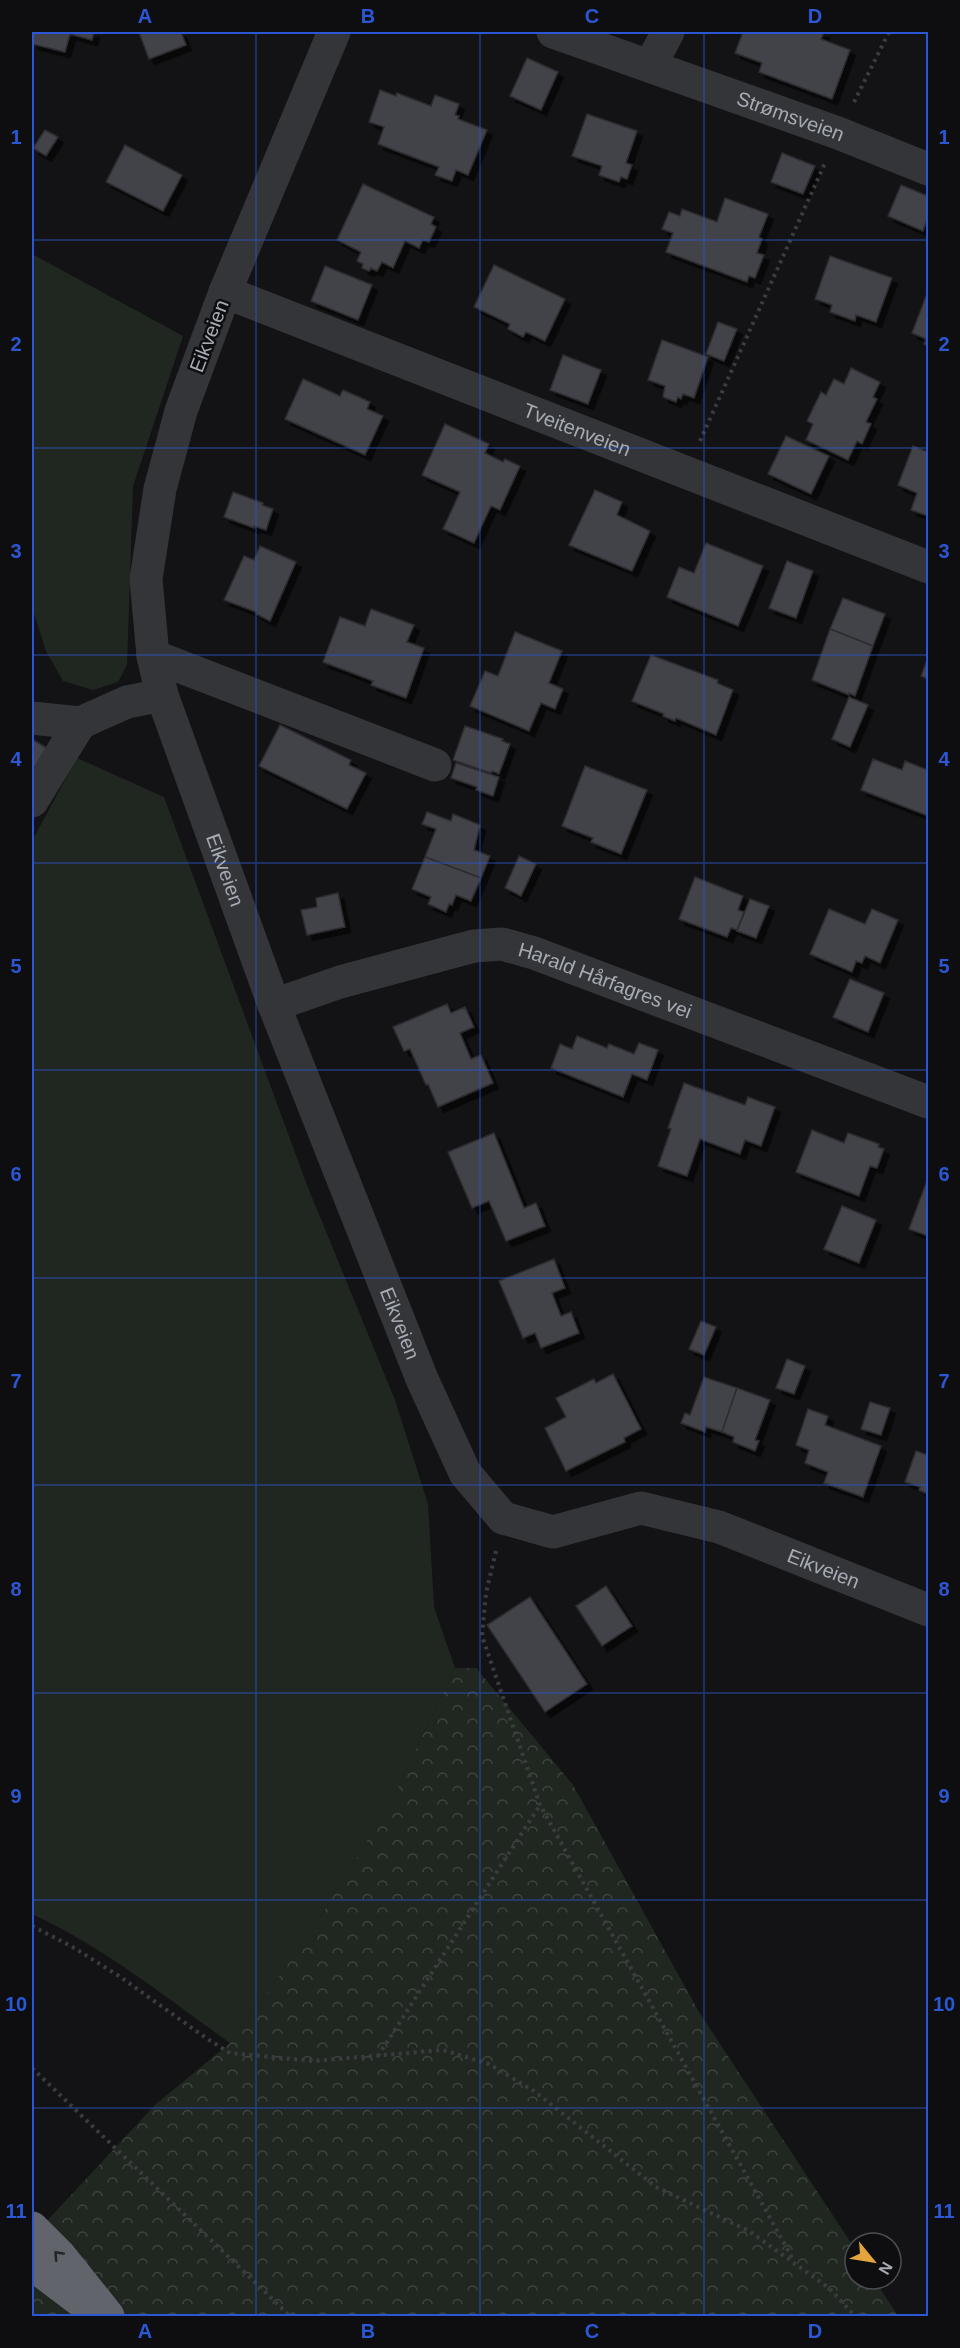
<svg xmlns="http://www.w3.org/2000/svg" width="960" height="2348" font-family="Helvetica,sans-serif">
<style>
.green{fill:#202720}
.forest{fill:url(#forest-crowns)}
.building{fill:#424348;stroke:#2d2d30;stroke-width:1.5;filter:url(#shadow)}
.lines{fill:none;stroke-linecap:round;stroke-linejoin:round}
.path{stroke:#3b3c40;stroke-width:4;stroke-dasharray:3 4.5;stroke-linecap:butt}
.minor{stroke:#343539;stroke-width:33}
.highway{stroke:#61646a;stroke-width:33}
.oneway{stroke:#232426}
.grid{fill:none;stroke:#2b57d4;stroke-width:1.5;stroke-opacity:0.55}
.labels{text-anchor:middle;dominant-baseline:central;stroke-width:5;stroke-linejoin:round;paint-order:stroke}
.street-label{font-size:20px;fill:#a6abb4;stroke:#0e0e10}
.neatline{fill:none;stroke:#2b57d4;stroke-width:2}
.grid-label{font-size:20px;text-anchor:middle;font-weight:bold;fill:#2b57d4}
</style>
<defs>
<pattern id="forest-crowns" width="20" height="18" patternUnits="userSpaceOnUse" patternTransform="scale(1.5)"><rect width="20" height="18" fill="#202720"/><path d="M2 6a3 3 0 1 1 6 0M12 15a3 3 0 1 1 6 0" fill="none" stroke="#3d443e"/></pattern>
<filter id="shadow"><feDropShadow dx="5.5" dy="5.5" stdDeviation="0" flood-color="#0009"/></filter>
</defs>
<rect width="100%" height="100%" fill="#131315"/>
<g class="green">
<polygon points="32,254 183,336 133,486 127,665 118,682 93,690 63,681 46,651 32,607"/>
<path d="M77 758 164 797 307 1185 395 1400 428 1504 434 1607 455 1668 392 1800 310 1934 230 2043C166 1997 103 1947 32 1914V841Z"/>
</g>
<polygon class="forest" points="455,1668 476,1668 573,1785 699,2012 855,2249 855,2279 874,2279 898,2316 32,2316 32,2237 155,2105 230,2043 310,1934 392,1800"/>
<g class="building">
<polygon points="32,32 94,32 92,40 70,34 65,52 32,44"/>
<polygon points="139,32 181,32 186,45 149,59"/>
<polygon points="743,32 824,32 821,39 850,50 832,99 759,72 762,63 735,53"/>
<polygon points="527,58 558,72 541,110 510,96"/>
<polygon points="380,90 396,96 397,93 431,106 435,95 459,104 455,115 459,116 458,119 487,130 468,175 456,170 452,181 435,175 439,167 378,144 384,127 369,122"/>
<polygon points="587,114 637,131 626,163 632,165 627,179 621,177 619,182 599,175 602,166 572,156"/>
<polygon points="45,130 58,137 46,156 33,148"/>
<polygon points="125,145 182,175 163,211 106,182"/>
<polygon points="782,153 815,166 803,194 771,182"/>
<polygon points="363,184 434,217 431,224 436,227 429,242 423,240 419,248 405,241 393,268 382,262 377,271 371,268 369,271 362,268 363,264 357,261 361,252 337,240"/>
<polygon points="901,185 928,196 928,217 923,231 888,216"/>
<polygon points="725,198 768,214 759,237 762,239 757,253 764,255 755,278 749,276 747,282 666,252 673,233 662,229 669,212 680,216 682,209 717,222"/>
<polygon points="830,256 892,278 876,322 856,315 855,321 830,312 832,305 815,299"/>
<polygon points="494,265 565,299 545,341 526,332 523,337 508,329 510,324 474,307"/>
<polygon points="325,266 372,285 358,320 311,301"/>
<polygon points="928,291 928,345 924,344 926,339 912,333"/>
<polygon points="718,322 737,329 724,361 706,354"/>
<polygon points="662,340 708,357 694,398 683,394 681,399 678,397 676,402 663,397 665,386 648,380"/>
<polygon points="563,355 601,370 588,404 550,390"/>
<polygon points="851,368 880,382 873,397 877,399 866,422 871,424 862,444 857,441 848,460 806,440 813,424 807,421 821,392 826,395 834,379 844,384"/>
<polygon points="303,379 340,396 343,390 370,402 367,409 383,416 365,455 285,419"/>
<polygon points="445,424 489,444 485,453 503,462 505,459 520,466 500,510 491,506 474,543 443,529 460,492 422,475"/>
<polygon points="786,436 829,456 811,494 768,474"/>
<polygon points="913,446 928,452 928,516 911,510 917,493 898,485"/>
<polygon points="595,490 622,502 617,515 650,531 632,571 569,545"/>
<polygon points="233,492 263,503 262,505 273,509 266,530 254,526 254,528 224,517"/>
<polygon points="706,543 763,566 738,626 667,597 679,567 694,573"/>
<polygon points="260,546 296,562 270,621 256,614 256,612 224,600 244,556 254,560"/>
<polygon points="787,561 813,571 796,618 769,608"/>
<polygon points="843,598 885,614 873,646 830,629"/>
<polygon points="371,609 414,625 407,642 424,648 406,698 371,685 373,681 323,662 340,617 365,626"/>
<polygon points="830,629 873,646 855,696 849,693 849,695 812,680"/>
<polygon points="515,632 562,651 549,683 563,689 555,709 541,703 529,731 470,706 485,671 498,676"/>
<polygon points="651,655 718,680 717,683 733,690 716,735 676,718 675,721 663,716 664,714 632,701"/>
<polygon points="928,658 928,679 921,676"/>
<polygon points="849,697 868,705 850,747 832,739"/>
<polygon points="280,725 351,760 349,765 366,773 347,809 259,766"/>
<polygon points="465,726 503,739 502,741 510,744 499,774 492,771 491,773 453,760"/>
<polygon points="32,739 50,750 32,783"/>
<polygon points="873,759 902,770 905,761 928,770 928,816 861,790"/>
<polygon points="456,763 499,777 493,796 476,790 477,787 451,778"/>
<polygon points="585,766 647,790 621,854 591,842 593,838 562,826"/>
<polygon points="427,812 451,821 453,814 480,825 474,850 490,856 481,878 425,857 436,829 422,824"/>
<polygon points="519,856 536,864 521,896 505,888"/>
<polygon points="425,857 481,878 471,901 456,895 452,905 449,904 446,912 428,904 431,897 412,889"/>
<polygon points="695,877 743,896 738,910 744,912 737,930 731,928 727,937 679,919"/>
<polygon points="338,893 345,927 307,935 301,910 317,907 316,898"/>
<polygon points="750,899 769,906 756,938 737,931"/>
<polygon points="829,909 865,924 872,909 898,920 880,963 865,956 862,963 856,961 852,972 810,954"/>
<polygon points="850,979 884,993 868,1032 833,1017"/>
<polygon points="447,1004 451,1013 465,1007 474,1027 460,1033 471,1059 481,1055 493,1083 438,1107 428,1084 426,1085 410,1049 404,1051 393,1027"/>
<polygon points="577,1036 607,1048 609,1044 634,1054 639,1043 658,1050 647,1080 632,1074 623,1097 551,1068 560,1044 572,1049"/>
<polygon points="684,1083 745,1105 748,1097 775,1107 761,1146 745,1140 740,1154 700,1139 687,1176 658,1166 671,1129 668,1128"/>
<polygon points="812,1130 844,1143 848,1133 879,1144 878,1147 884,1149 877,1168 870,1166 859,1196 796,1172"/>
<polygon points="494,1133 524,1208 536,1203 545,1226 506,1241 489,1201 472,1208 448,1152"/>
<polygon points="928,1178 928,1236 909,1229"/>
<polygon points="842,1206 876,1220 859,1263 824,1249"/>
<polygon points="554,1259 565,1288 552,1293 561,1316 571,1312 579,1333 541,1348 535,1333 523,1338 499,1281"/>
<polygon points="701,1321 716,1327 704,1355 689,1349"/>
<polygon points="787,1359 805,1366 794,1394 776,1388"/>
<polygon points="613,1374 641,1429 624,1438 625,1442 566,1471 545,1428 566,1417 556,1398 594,1379 596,1383"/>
<polygon points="704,1377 737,1388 722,1432 706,1427 705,1432 681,1423 685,1413 690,1415"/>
<polygon points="737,1388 770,1400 755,1440 759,1441 755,1451 733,1442 734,1437 722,1432"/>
<polygon points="870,1402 890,1408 881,1435 861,1429"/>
<polygon points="808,1409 828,1416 825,1425 881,1446 863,1497 824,1483 828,1472 805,1463 809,1450 796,1445"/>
<polygon points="916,1451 928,1455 928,1494 919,1490 920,1487 905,1482"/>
<polygon points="606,1586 632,1626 602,1646 576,1606"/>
<polygon points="530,1597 587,1684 545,1712 487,1625"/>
</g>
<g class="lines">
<g class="path">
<polyline points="854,102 889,32"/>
<polyline points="700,441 825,163"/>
<polyline points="496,1551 486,1593 482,1636 540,1805 794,2261"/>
<polyline points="32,1926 71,1946 119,1976 206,2038 230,2053 314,2061 443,2050 489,2064 534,2091 656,2187 749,2231 829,2288 855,2316"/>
<polyline points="378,2056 540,1805"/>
<polyline points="32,2068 290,2316"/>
</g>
<g class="minor">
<path id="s1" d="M334 32 225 292 181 411 160 489 146 579 153 656 162 695 274 1005 422 1379 465 1473 503 1518 553 1532 641 1508 719 1527 928 1610"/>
<path id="s2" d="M553 32 838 133 928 169"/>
<polyline points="650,66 668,32"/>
<path id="s3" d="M225 292 928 567"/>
<polyline points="153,656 435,765"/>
<polyline points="32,718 80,723"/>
<polyline points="32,801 80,723 127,702 162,695"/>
<path id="s4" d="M274 1005 340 982 474 946 502 944 534 953 928 1102"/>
</g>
<g class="highway">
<polyline points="32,2228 60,2256 108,2316"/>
<polyline points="32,2264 85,2304"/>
</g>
</g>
<defs><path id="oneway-chevron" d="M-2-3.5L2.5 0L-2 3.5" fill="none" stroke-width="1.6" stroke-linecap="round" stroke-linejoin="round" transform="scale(1.5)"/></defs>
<use class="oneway" href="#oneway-chevron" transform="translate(58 2255) rotate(-133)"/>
<path class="grid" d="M256 32V2316M480 32V2316M704 32V2316M32 240H928M32 448H928M32 655H928M32 863H928M32 1070H928M32 1278H928M32 1485H928M32 1693H928M32 1900H928M32 2108H928"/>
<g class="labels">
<g class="street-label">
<text stroke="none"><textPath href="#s2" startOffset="252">Strømsveien</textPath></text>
<text transform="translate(209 336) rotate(-69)">Eikveien</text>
<text stroke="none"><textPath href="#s3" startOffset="378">Tveitenveien</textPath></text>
<text stroke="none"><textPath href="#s1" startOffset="884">Eikveien</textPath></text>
<text stroke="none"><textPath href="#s4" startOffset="346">Harald Hårfagres vei</textPath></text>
<text stroke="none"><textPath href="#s1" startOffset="1370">Eikveien</textPath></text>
<text stroke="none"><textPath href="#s1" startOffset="1928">Eikveien</textPath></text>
</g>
</g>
<rect width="960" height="2348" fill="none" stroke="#0e0e10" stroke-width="66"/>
<g transform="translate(873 2261) rotate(120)"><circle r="28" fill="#0e0e10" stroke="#4b4d52" stroke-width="1.5"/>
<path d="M0-4.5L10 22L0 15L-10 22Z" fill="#e4a53c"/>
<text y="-9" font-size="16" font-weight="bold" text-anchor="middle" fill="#a6abb4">N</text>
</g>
<rect x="33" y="33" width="894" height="2282" class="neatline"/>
<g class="grid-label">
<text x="145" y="23">A</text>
<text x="368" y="23">B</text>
<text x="592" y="23">C</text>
<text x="815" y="23">D</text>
<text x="16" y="144">1</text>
<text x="944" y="144">1</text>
<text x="16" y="351">2</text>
<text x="944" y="351">2</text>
<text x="16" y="558">3</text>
<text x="944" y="558">3</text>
<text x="16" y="766">4</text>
<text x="944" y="766">4</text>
<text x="16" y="973">5</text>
<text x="944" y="973">5</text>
<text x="16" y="1181">6</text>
<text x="944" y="1181">6</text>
<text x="16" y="1388">7</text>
<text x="944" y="1388">7</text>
<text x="16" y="1596">8</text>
<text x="944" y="1596">8</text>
<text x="16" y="1803">9</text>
<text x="944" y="1803">9</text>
<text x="16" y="2011">10</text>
<text x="944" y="2011">10</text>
<text x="16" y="2218">11</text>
<text x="944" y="2218">11</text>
<text x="145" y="2338">A</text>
<text x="368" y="2338">B</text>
<text x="592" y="2338">C</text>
<text x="815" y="2338">D</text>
</g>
</svg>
